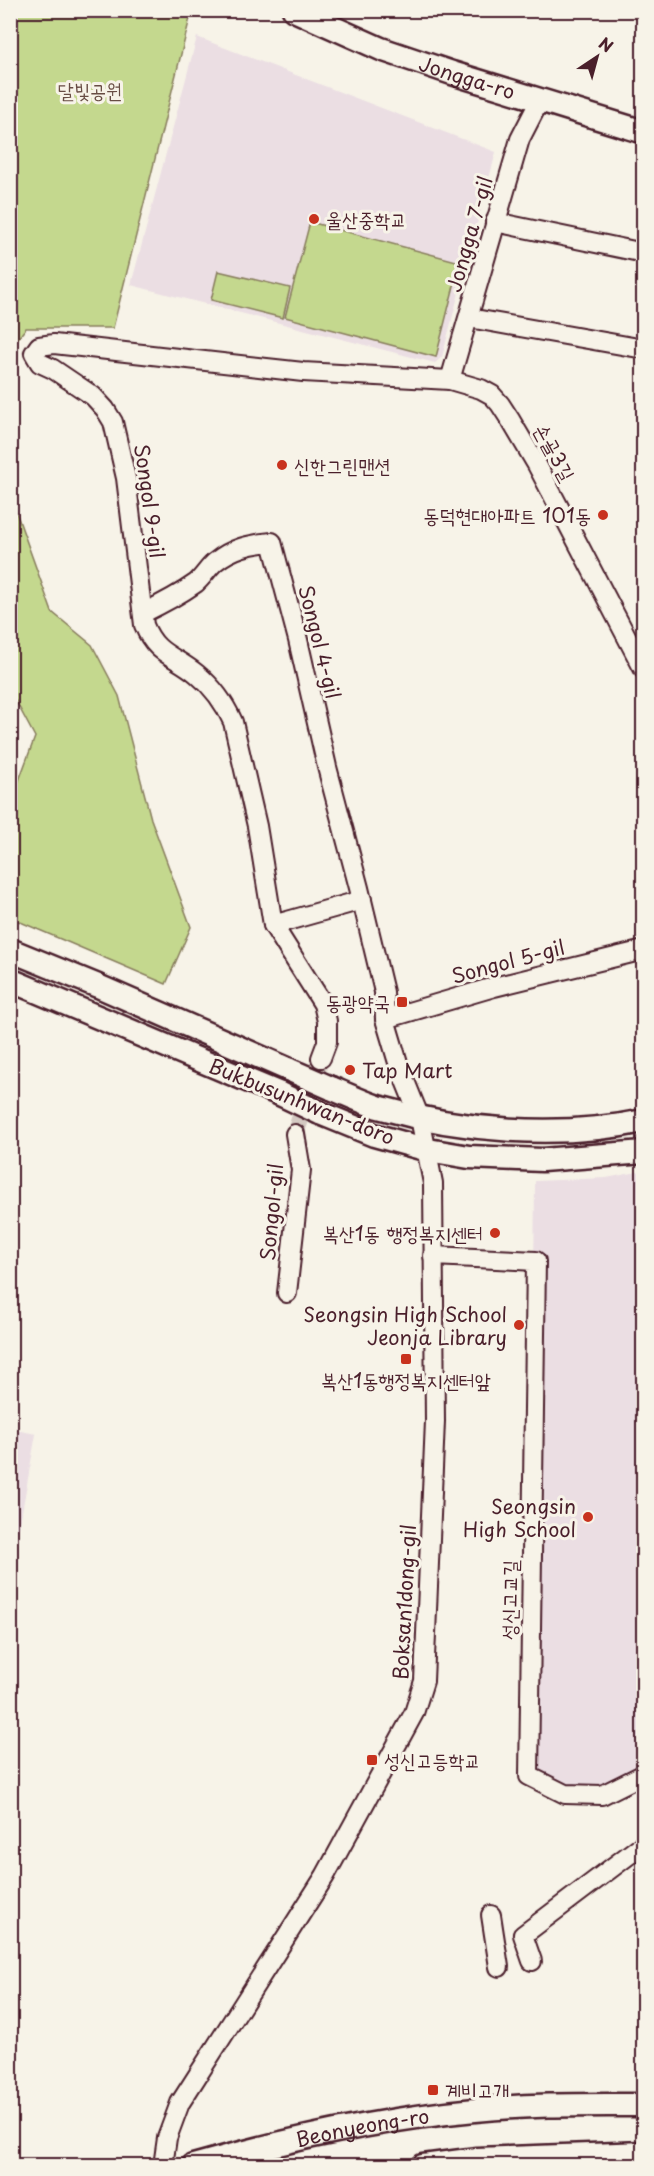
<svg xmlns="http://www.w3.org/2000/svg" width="654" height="2176" font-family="'Playpen Sans','Poor Story',sans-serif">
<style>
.built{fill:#ebdee3}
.green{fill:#c4d88e;stroke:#877c5c;stroke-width:1.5}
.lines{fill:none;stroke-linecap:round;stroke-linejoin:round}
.minor-tunnel{stroke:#d4c9c2;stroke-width:18;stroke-dasharray:18 9;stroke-linecap:butt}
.minor-casing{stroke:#4a1f2b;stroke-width:22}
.major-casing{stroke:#4a1f2b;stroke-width:27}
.minor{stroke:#f7f3e8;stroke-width:18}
.major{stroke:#f7f3e8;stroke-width:22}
.major-bridge-casing{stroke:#4a1f2b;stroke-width:27;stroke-linecap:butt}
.major-bridge{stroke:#f7f3e8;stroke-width:22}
.poi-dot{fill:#c8321e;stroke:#f7f3e8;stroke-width:2}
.labels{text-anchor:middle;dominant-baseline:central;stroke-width:6;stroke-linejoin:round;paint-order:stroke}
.street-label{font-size:20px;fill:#4a1f2b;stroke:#f7f3e8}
.park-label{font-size:20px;fill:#684d44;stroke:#f7f3e8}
.poi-label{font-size:20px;fill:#4a1f2b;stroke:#f7f3e8;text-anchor:start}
</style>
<rect width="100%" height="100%" fill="#f7f3e8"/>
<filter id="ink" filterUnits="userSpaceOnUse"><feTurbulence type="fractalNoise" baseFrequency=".0167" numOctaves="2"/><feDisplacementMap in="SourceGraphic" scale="12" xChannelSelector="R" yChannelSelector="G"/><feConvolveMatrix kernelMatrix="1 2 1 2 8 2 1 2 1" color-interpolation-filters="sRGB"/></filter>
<g filter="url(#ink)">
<g class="built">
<polygon points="197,37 496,152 442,357 435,363 131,285"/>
<polygon points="643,1171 643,1774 602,1795 529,1776 535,1181 606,1178"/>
<polygon points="11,1429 36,1434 11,1573 10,1429"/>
</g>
<g class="green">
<polygon points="173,10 190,18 113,328 26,328 11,347 11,11"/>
<polygon points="310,222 460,262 436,357 285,317"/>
<polygon points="218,271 290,288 283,318 211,300"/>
<polygon points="11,498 52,612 92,645 119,696 151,819 191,927 166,984 11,918 11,802 35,737 11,692"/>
</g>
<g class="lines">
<polyline class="minor-tunnel" points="295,1134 321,1058"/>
<defs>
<g id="minor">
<polyline points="495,222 644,253"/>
<polyline points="469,318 644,349"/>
<polyline points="450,380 520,139 540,100"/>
<path d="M143 613C162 604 179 595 196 583 203 577 208 568 215 562 232 548 250 544 272 542L298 640 327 767 359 888 384 992 385 1019 399 1066 420 1118 433 1183 435 1421 424 1681 414 1713 325 1876 180 2103 167 2138 163 2166"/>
<polyline points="273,925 362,900"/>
<polyline points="385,1019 494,987 644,950"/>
<path d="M321 1058 327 1042V1021L323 1004 273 925 257 826 233 722C225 704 213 687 197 674 174 655 156 655 144 625L126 478 113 422 105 409 93 396 53 369 40 363 34 353 39 346 54 344 303 372 450 380 481 389 492 395 500 404 511 421 537 465 644 670"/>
<polyline points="433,1256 536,1261 529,1776 565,1794 602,1795 644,1774"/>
<polyline points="287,1293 301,1170 295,1134"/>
<polyline points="491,1915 499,1967"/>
<polyline points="532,1961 523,1935 638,1848"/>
</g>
<g id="major">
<path id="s1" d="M294 10 381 49 452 73 644 132"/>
<polyline points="10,950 98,986 290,1070"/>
<polyline points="10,980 280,1094"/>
<path d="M331 1088C346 1094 362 1102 378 1107 462 1131 557 1139 644 1121"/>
<polyline points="320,1113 374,1135 428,1150 469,1157 542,1160 644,1152"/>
<path id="s2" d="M193 2166C285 2140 379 2119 475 2110 531 2104 587 2105 644 2105"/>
<polyline points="423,2166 477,2159 644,2153"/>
</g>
</defs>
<use href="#minor" class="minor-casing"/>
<use href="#major" class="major-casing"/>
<use href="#minor" class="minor"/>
<use href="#major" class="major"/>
<defs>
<g id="major-bridge">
<polyline points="290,1070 331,1088"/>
<polyline points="280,1094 320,1113"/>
</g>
</defs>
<use href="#major-bridge" class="major-bridge-casing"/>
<use href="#major-bridge" class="major-bridge"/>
</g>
</g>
<g class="poi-dot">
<circle cx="314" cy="219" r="6"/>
<circle cx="282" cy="465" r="6"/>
<circle cx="603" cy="515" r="6"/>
<rect x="396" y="996" width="12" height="12" rx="3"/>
<circle cx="350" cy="1070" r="6"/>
<circle cx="495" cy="1233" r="6"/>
<circle cx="519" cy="1325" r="6"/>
<rect x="400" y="1353" width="12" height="12" rx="3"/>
<circle cx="588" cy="1517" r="6"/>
<rect x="366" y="1754" width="12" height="12" rx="3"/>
<rect x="427" y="2084" width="12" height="12" rx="3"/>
</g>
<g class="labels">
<g class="street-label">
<text stroke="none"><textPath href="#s1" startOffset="186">Jongga-ro</textPath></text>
<text transform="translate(469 234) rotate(-74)">Jongga 7-gil</text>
<text transform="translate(555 452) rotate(61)">손골3길</text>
<text transform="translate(150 501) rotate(82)">Songol 9-gil</text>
<text transform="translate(320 642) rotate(76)">Songol 4-gil</text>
<text transform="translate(508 961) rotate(-15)">Songol 5-gil</text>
<text transform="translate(302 1101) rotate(22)">Bukbusunhwan-doro</text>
<text transform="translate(271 1212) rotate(-85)">Songol-gil</text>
<text transform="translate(509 1600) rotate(-89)">성신고교길</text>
<text transform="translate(404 1602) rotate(-87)">Boksan1dong-gil</text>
<text stroke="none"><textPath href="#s2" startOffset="174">Beonyeong-ro</textPath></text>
</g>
<g class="park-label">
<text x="90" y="90">달빛공원</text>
</g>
<g class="poi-label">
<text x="326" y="219">울산중학교</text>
<text x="294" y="465">신한그린맨션</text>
<text x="591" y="515" text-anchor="end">동덕현대아파트 101동</text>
<text x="390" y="1002" text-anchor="end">동광약국</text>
<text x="362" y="1070">Tap Mart</text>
<text x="483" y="1233" text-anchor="end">복산1동 행정복지센터</text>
<text x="507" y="1314" text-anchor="end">Seongsin High School<tspan x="507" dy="23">Jeonja Library</tspan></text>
<text x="406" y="1380" text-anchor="middle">복산1동행정복지센터앞</text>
<text x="576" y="1506" text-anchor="end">Seongsin<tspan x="576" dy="23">High School</tspan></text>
<text x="384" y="1760">성신고등학교</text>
<text x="445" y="2090">계비고개</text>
</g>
</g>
<rect width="654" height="2176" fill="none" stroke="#f7f3e8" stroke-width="36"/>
<rect x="18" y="18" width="618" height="2140" fill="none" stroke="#4a1f2b" stroke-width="2" filter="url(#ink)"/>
<g transform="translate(597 57) rotate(36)" stroke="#f7f3e8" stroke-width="4.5" paint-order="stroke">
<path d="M0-4.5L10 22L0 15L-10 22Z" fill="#4a1f2b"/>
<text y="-9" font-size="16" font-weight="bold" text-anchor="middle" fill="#4a1f2b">N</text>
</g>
</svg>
